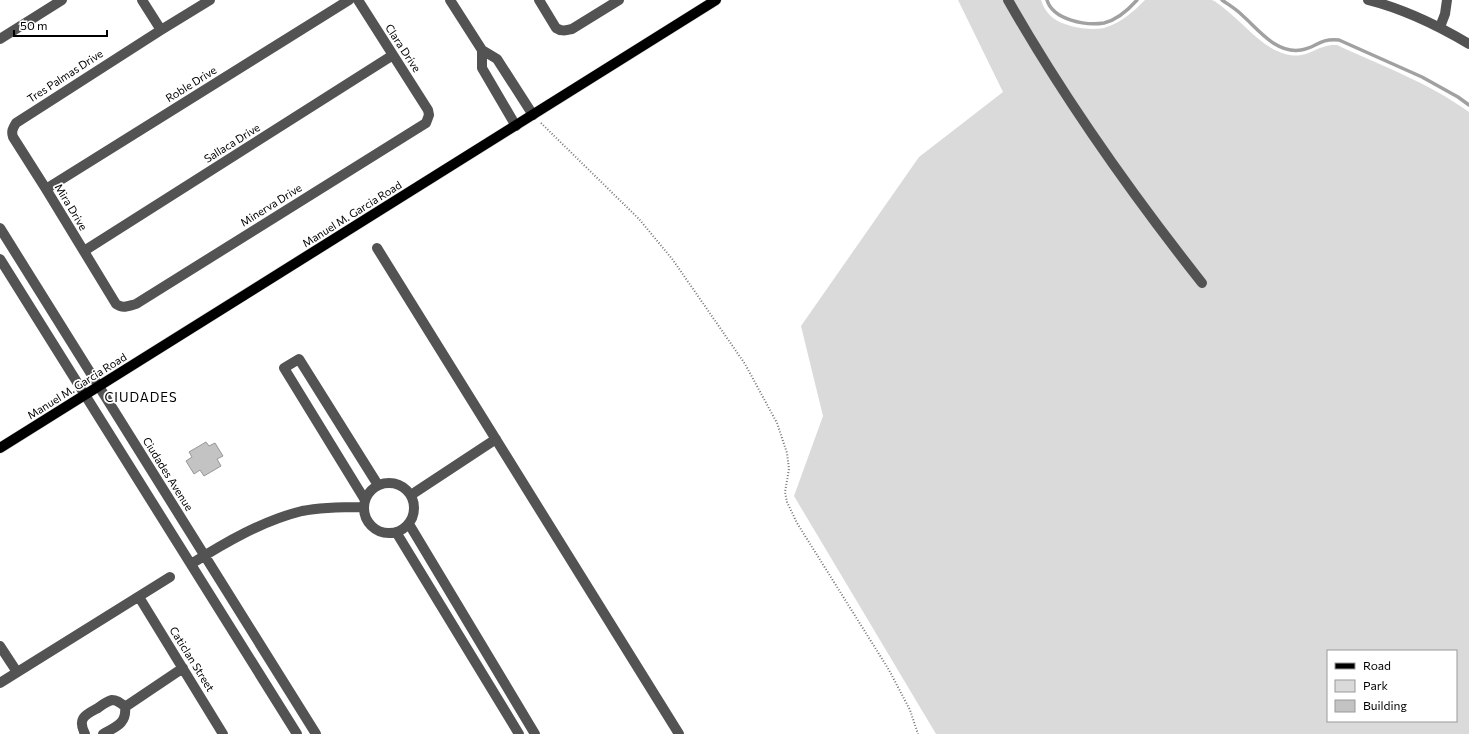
<svg xmlns="http://www.w3.org/2000/svg" width="1469" height="734" viewBox="0 0 1469 734" font-family="Commissioner,sans-serif">
<style>
.green{fill:#dadada;fill-rule:evenodd}
.lines{fill:none;stroke-linecap:round;stroke-linejoin:round}
.stream{stroke:#a1a1a1;stroke-width:3.5}
.building{fill:#c3c3c3;stroke:#979797}
.major-casing{stroke:#dbdbdb;stroke-width:11}
.path{stroke:#757575;stroke-width:2;stroke-dasharray:1 2;stroke-linecap:butt}
.minor{stroke:#535353;stroke-width:10}
.major{stroke:#000;stroke-width:10}
.labels{text-anchor:middle;stroke-width:3.5;stroke-linejoin:round;paint-order:stroke}
.street-label{font-size:11px;fill:#000;stroke:#fff}
.quarter-label{font-size:13px;letter-spacing:1px;fill:#000;stroke:#fff}
</style>
<rect width="100%" height="100%" fill="#fff"/>
<path class="green" d="M958 0H1041C1043 7 1048 14 1053 18 1064 27 1094 32 1107 27 1122 22 1134 11 1145 0 1161 0 1178 0 1194 0 1199 0 1207 0 1212 0 1217 2 1221 6 1225 9 1242 22 1262 47 1282 53 1309 62 1314 44 1337 45 1382 66 1429 83 1469 112V734H936L794 496 823 416 801 326 919 157 1003 92ZM1328 651H1456V721H1328Z"/>
<g class="lines">
<path class="stream" d="M1047 0C1053 20 1086 26 1104 23 1116 20 1129 9 1137 0
M1222 0C1229 5 1236 9 1242 15 1258 29 1276 54 1301 50 1317 48 1318 38 1339 40L1422 77 1458 97 1469 105"/>
</g>
<path class="building" d="M206 442 209 446 215 443 223 456 217 459 221 466 204 476 200 470 194 474 186 461 192 457 189 452Z"/>
<g class="lines">
<defs>
<path id="major" d="M0 448 716 0"/>
</defs>
<use href="#major" class="major-casing"/>
<path class="path" d="M541 123 639 219 673 260 745 364 777 423 787 453 789 469 785 492 787 502 797 523 889 670 910 710 918 734"/>
<path class="minor" d="M142 0 161 30
M210 0 161 30 16 123C13 128 11 131 13 137L46 189 116 304C123 309 128 306 136 304L426 123 429 115 428 110 358 0
M450 0 482 50 497 59 533 115
M539 0 556 28C562 32 566 30 572 29L619 0
M1008 0C1065 100 1131 193 1202 283
M1368 0C1404 9 1437 25 1469 44
M1440 27 1445 14 1447 0
M0 39 62 0
M482 50V68L516 126
M46 189 349 0
M0 228 316 734
M377 248 679 734
M84 251 393 55
M0 259 297 734
M364 508a25 25 0 1 1 50 0a25 25 0 1 1-50 0Z
M411 495 496 439
M365 500 284 368 299 359 378 485
M409 524 535 734
M396 532 519 734
M191 564C226 542 262 521 302 511 322 507 344 507 364 507
M139 597 223 734
M0 646 17 672
M0 683 170 577
M125 707 183 668
M85 734C77 718 85 715 98 708 102 705 107 701 112 700 118 700 122 704 125 707 127 724 115 727 103 734"/>
<use href="#major" class="major"/>
</g>
<g class="labels">
<g class="street-label">
<text transform="translate(403 48) rotate(57)" y="4">Clara Drive</text>
<text transform="translate(65 76) rotate(-33)" y="4">Tres Palmas Drive</text>
<text transform="translate(191 84) rotate(-32)" y="4">Roble Drive</text>
<text transform="translate(232 143) rotate(-32)" y="4">Sallaca Drive</text>
<text transform="translate(271 205) rotate(-32)" y="4">Minerva Drive</text>
<text transform="translate(71 207) rotate(59)" y="4">Mira Drive</text>
<text transform="translate(352 214) rotate(-32)" y="4">Manuel M. Garcia Road</text>
<text transform="translate(77 386) rotate(-32)" y="4">Manuel M. Garcia Road</text>
<text transform="translate(168 474) rotate(58)" y="4">Ciudades Avenue</text>
<text transform="translate(192 659) rotate(58)" y="4">Caticlan Street</text>
</g>
<g class="quarter-label">
<text x="141" y="402">CIUDADES</text>
</g>
</g>
<rect x="1327" y="650" width="130" height="72" fill="#ffffff" stroke="#999999"/>
<rect x="1335" y="663" width="20" height="6" fill="#000000" stroke="#999999"/>
<text x="1363" y="670" font-size="12" fill="#000000">Road</text>
<rect x="1335" y="680" width="20" height="12" fill="#dadada" stroke="#999999"/>
<text x="1363" y="690" font-size="12" fill="#000000">Park</text>
<rect x="1335" y="700" width="20" height="12" fill="#c3c3c3" stroke="#999999"/>
<text x="1363" y="710" font-size="12" fill="#000000">Building</text>
<path d="M14 30v6h93v-6" fill="none" stroke="#000000" stroke-width="2"/>
<text x="20" y="30" font-size="12" fill="#000000" stroke="#ffffff" stroke-width="3" paint-order="stroke">50 m</text>
</svg>
